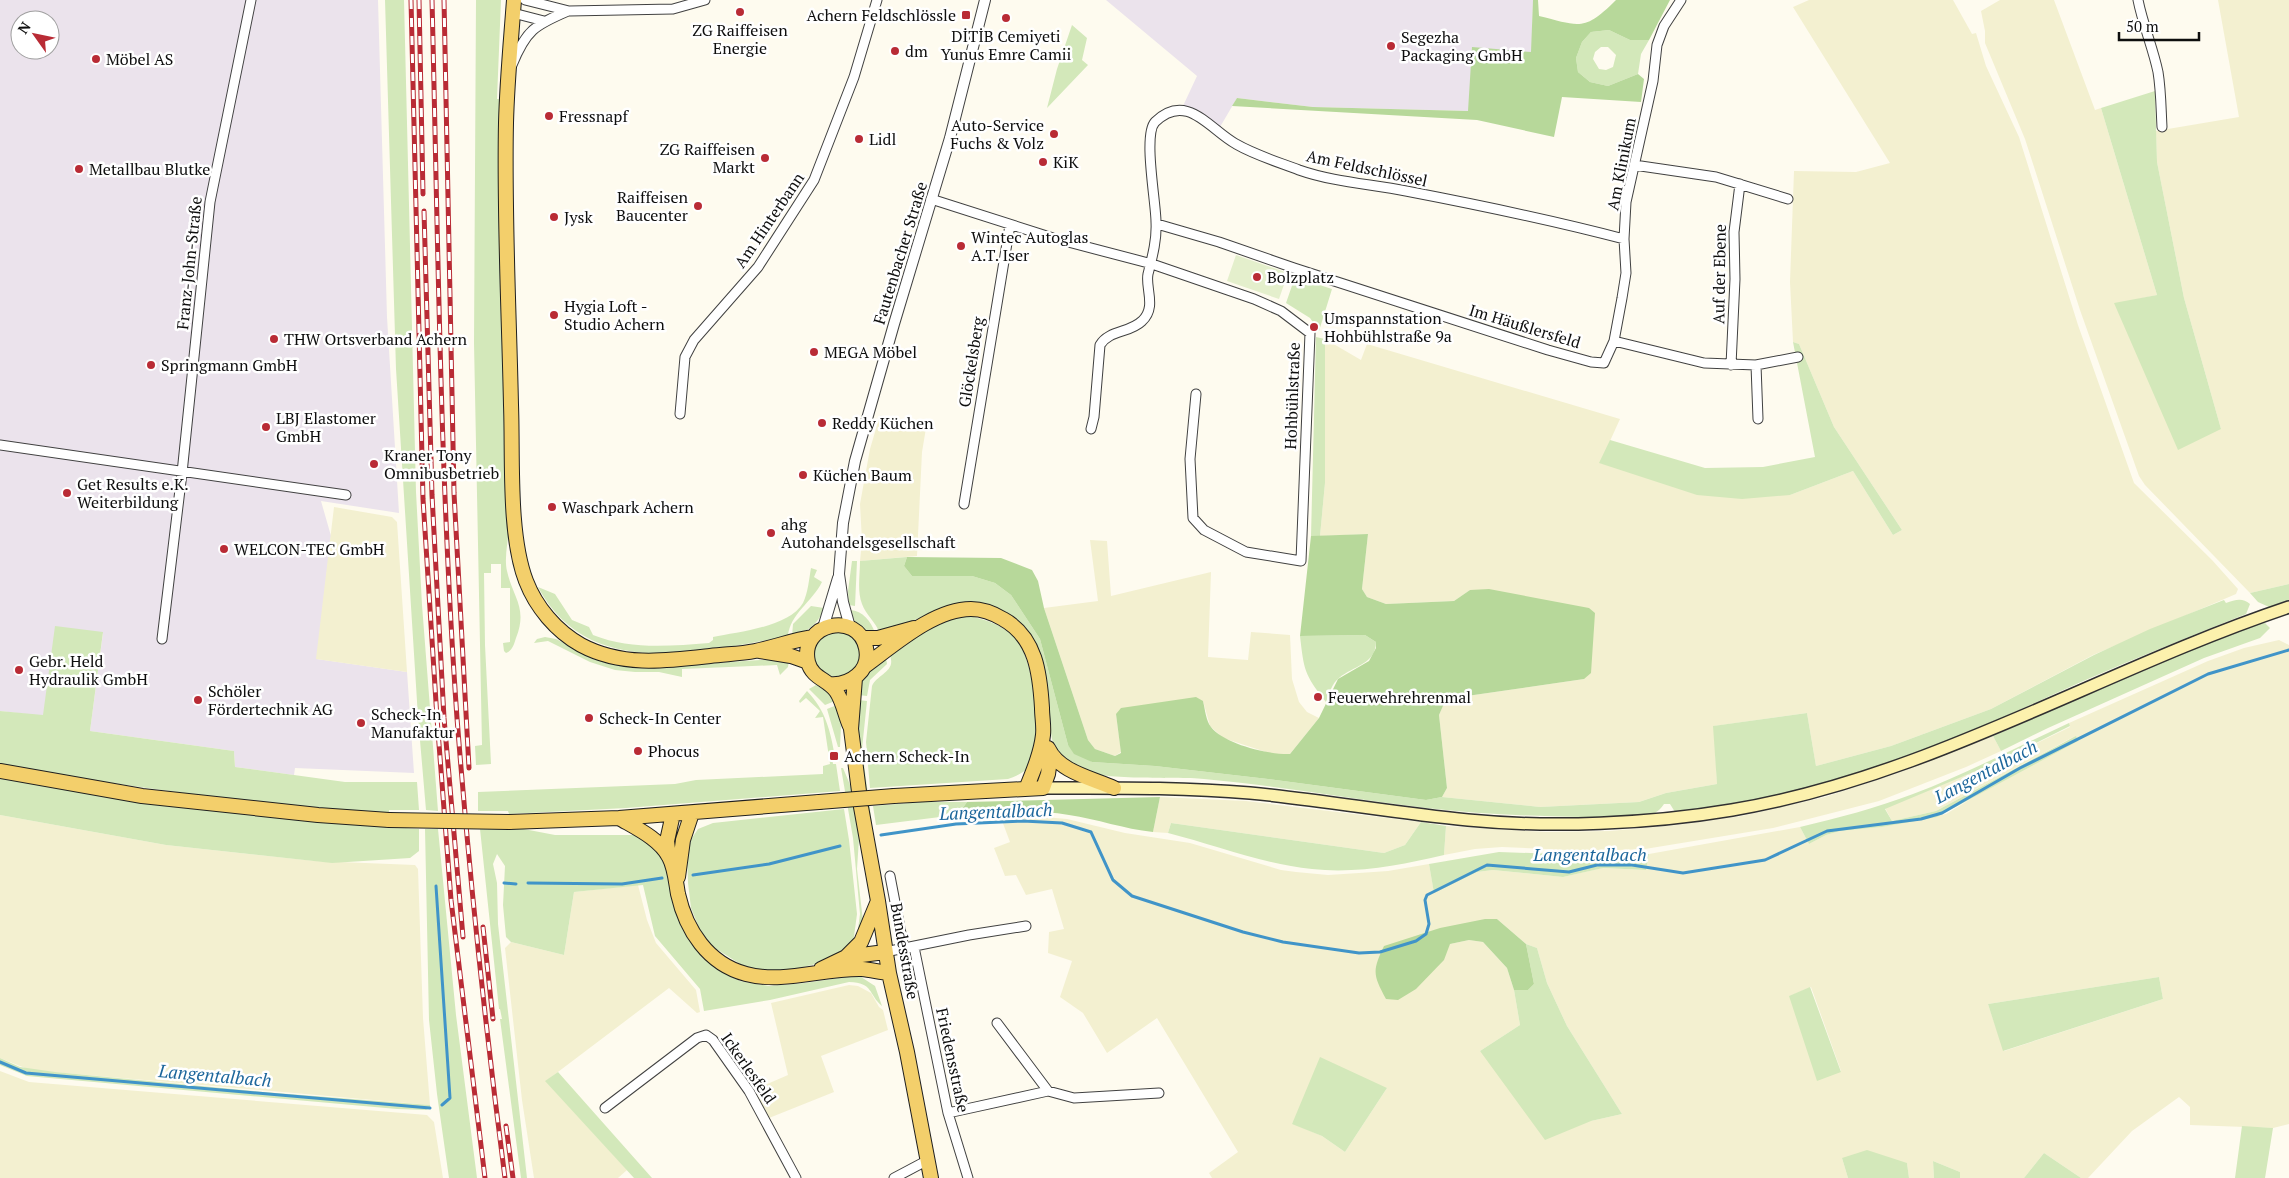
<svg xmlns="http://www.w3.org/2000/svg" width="2289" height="1178" viewBox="0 0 2289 1178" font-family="'PT Serif',serif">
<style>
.industrial{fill:#ebe3ec;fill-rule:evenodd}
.farmland{fill:#f3f0d0;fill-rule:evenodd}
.green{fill:#d3e8ba;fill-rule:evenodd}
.forest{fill:#b7d89a}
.pitch{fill:#e4efcc}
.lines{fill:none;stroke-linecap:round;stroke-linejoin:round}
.stream{stroke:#4094c8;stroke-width:3}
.minor-casing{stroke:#414141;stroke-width:11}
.tertiary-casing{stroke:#414141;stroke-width:12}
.secondary-casing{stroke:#303030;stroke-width:14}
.primary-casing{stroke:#1f1f1f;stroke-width:16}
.minor{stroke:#fff;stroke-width:9}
.tertiary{stroke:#fff;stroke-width:10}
.secondary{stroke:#fcf1ad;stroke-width:11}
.primary{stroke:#f3cf6b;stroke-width:14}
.rail-casing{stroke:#b92b35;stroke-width:5}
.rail{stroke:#fff;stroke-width:3;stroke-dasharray:9;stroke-linecap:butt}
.primary-bridge-casing{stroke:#1f1f1f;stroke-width:16;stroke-linecap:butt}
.primary-bridge{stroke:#f3cf6b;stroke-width:14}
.poi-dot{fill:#b92b35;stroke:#fff;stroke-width:2}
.labels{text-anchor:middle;stroke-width:5;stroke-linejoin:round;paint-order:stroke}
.poi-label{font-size:16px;fill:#0e0e0e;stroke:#fff;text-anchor:start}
.street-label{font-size:16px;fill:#0e0e0e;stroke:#fff}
.water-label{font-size:18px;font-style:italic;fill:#1c669b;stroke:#fff}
</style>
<rect width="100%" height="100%" fill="#fefbef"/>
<path class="industrial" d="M0 0H378L387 317 399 513 321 501 331 536 317 659 407 672 414 773 295 768 294 775 235 767 234 751 90 731 103 633 43 716 0 711ZM20 20H50V50H20Z
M1106 0H1533L1532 53 1469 111 1313 107 1237 98 1220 127 1183 106 1197 76Z"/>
<path class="farmland" d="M1809 0H1953L1972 34 1976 33 1986 66 2019 137 2078 325 2134 483 2212 560 2238 589 2236 594 2093 655 1991 709 1891 746 1816 766 1807 713 1714 726 1717 784 1666 793 1639 802 1540 807 1442 797 1447 788 1439 715 1446 699 1584 679 1470 590 1454 601 1386 604 1367 597 1362 589 1368 534 1320 536 1325 483V339L1361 360 1367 344 1620 419 1600 463 1790 495 1853 471 1893 535 1902 530 1834 427 1799 344 1793 342 1790 282 1794 171 1856 172 1890 163 1793 7Z
M2000 0H2054L2095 110 2101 108 2157 295 2115 304 2221 429 2184 298 2157 162 2156 131 2239 117 2218 0H2289V584L2250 593 2145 485 2139 476 2080 310 2025 139 1985 43V31L1981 11Z
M880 415 926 428 922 452 917 556 860 561 862 541 860 504 870 449Z
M334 507 392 517 397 522 407 672 316 659Z
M1090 540 1107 541 1111 596 1211 572 1208 657 1248 660 1251 632 1290 635 1292 679 1299 702 1307 712 1319 718 1290 754 1275 755 1223 738 1210 726 1203 701 1116 714 1121 752 1115 756 1095 749 1088 740 1044 608 1098 601Z
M2279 640 2289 645V1124L2273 1128 2190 1125V1107L2179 1097 2132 1131 2088 1178H2081L2044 1153 2024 1178H1960V1172L1933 1161 1934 1178H1909L1907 1163 1842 1158 1848 1178H1212L1209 1173 1238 1152 1157 1018 1107 1053 1083 1013 1060 997 1072 961 1048 953 1049 932 1064 929 1052 889 1026 895 1016 875 1005 876 994 848 1010 842 1001 818 1044 817 1067 819 1125 833 1190 843 1281 870 1296 872 1328 875 1359 873 1388 871 1429 864 1434 892 1477 872 1493 870 1563 877 1602 868 1646 870 1649 854 1800 827 1809 844 1826 835 1840 831 1882 827 1946 814 2075 736 1936 811 1892 821 1885 808 2002 760 2070 727 2069 723 2208 661 2244 648ZM1497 919 1526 944 1537 948 1547 983 1567 1026 1622 1114 1591 1121 1480 1051 1520 1025 1514 990 1507 968 1483 942 1469 940 1450 944ZM2159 977 2163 999 2004 1051 1988 1004ZM1811 987 1841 1071V1072L1790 996ZM1387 1088 1345 1152 1322 1136 1292 1123Z
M1993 736 2001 751 1966 767 1879 801 1773 828 1645 849 1591 851 1502 847 1475 849 1444 855 1446 826 1546 832 1610 831 1677 825 1742 816 1825 797 1895 774Z
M1160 797 1246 801 1421 822 1405 845 1384 853 1171 823 1168 833 1153 832Z
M0 815 166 845 315 861 415 865 418 869 423 1018 430 1105 30 1070 0 1058Z
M638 885 647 920 656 943 696 990 700 1012 697 1013 669 988 546 1081 627 1170 618 1178H534L522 1100 505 948 511 942 564 955 574 892Z
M849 985 858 986 871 993 879 1007 883 1010 888 1030 821 1056 834 1092 769 1118 753 1090 788 1075 771 1003Z
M0 1071 29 1082 427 1115 434 1122 443 1178H0Z"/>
<path class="green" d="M385 0H404L416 492 422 605 438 811 426 810 418 717 396 369Z
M476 0H501L497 99H500L509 528C508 542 504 558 507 571 513 598 528 608 516 638 514 644 513 650 506 653L504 651 503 643 510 642V588H501V564H491V573H484L485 645 491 764 476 765 475 746 482 745 474 343Z
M1072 25 1087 38 1082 60 1088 65 1047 108 1057 69Z
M1609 30 1630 40H1649L1641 54 1638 74 1608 86 1590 82 1578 72 1576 58 1582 42 1591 32ZM1601 47H1608L1616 55 1613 67 1606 70 1599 69 1593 59 1595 52Z
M2155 91 2157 162 2184 298 2221 429 2178 450 2114 303 2157 295 2101 108Z
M1295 277 1332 289 1319 331 1310 318 1286 303Z
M1316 337 1325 339V483L1320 536H1311Z
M1793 342 1799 344 1834 427 1902 530 1893 535 1853 471 1790 495 1742 499 1697 495 1599 463 1610 440 1705 468 1763 467 1815 457Z
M907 557 904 566 912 576H972L995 583 1011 595 1040 639 1068 745 1092 762 1155 766 1268 779 1426 800 1442 797 1540 807 1639 802 1666 793 1717 784 1713 726 1807 713 1816 766 1891 746 1991 709 2094 655 2150 629 2224 600 2226 603C2235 600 2242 597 2250 604L2246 614C2191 636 2136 658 2081 682 1995 721 1908 761 1817 786 1770 798 1722 805 1675 812L1670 804H1664C1662 807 1658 812 1654 813 1646 817 1594 817 1581 817 1530 816 1478 814 1426 808 1352 799 1279 786 1204 779 1175 776 1100 782 1078 768 1072 765 1063 760 1059 755 1051 745 1051 732 1050 720 1045 675 1046 629 997 608 954 590 919 623 880 634 876 622 866 615 862 604 857 591 860 575 860 561Z
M852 561H857L855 606 849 605 848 591Z
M811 568 817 570 814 577 822 582C812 602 790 614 788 636 701 652 588 682 538 587L555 594 572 620 589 627 593 635C630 650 670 646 709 643L713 640V637C738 632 789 627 803 603 808 593 809 579 811 568Z
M2289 584V600L2269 607 2258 602 2250 593Z
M811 606 824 608C818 625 808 631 792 636L793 624Z
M850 610C863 611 871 621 875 633 862 632 853 622 850 610Z
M969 616C988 620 1008 627 1019 643 1035 668 1042 737 1030 764 1027 772 1016 776 1008 779L870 788 866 742 872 686C877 674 898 671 889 654L914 637 949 619Z
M2265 623 2270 628 2260 638 2204 658 2048 728 2001 751 1993 736 2221 637 2256 624Z
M55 626 103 632 90 731 234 751 235 767 345 782H417L419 810H389V813C258 805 129 787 0 765V711L43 715Z
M814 654a23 23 0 1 1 46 0a23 23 0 1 1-46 0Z
M1365 635 1376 642C1376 664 1353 666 1339 678 1332 683 1329 694 1326 702 1304 674 1304 670 1300 636Z
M545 637 556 639 600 661 635 668 777 659 789 660 788 667 780 675 777 665 682 669V677L659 672H635L615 670 590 662 548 641 534 643 537 639Z
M886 657 887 664 870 680 867 696 858 695C861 676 870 668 886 657Z
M816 685 830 693 835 701 825 705 809 689Z
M807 691C826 711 830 730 835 757L832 758 833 764H836L840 791 626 808 509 814 508 811H478V792L675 784 696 780 823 774V766L830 764 823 717 815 718 820 711 806 698 800 703 799 701Z
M858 700 867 701 862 749 872 824H870L858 731Z
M837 705 841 726 840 747H838L827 709Z
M2069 723 2070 726 2002 760 1885 809 1892 821 1936 811 2076 736 2078 741 1937 817 1882 827 1840 831 1826 835 1809 844 1800 827C1838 818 1876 808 1913 794 1966 774 2017 747 2069 723Z
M841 768H843L851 787 859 839 857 869 863 921 857 936 860 914 853 838Z
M0 778 206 810 337 823 419 829V851L410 858 332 863 166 845 0 815Z
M921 802H967L962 809 964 814 876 825 873 806Z
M844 809 849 840 857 914 853 944 850 948 824 962 787 971H765L745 967 713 947 700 930 691 908 688 883 687 852 692 838 698 829 713 823Z
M1421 822 1446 826 1444 855C1401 865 1356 874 1312 869 1263 864 1215 845 1168 833L1171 823 1384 853 1405 845Z
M508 826 555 835H634C649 841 657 849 665 864L704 956 719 970 740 981 769 986 805 983 858 975 875 986 882 1006C868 994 874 983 849 982L770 1000 704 1011 700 989 655 936 643 885 574 892 564 955 511 942 506 937 503 905 505 866 497 854 493 864 497 883 498 924 527 1178H521L500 1019H502L500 1009H499L480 829H508Z
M425 829H438L456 1015 477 1178H449L437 1094 429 1020Z
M1499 852 1586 855 1649 854 1646 870 1603 868 1563 877 1493 870 1477 872 1434 893 1429 864Z
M1526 944 1537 948 1547 983 1567 1026 1622 1114 1591 1121 1545 1140 1480 1051 1520 1025 1514 990H1528L1534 984Z
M2159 977 2163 999 2003 1051 1988 1004Z
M1810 987 1841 1072 1817 1081 1789 996Z
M1320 1057 1387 1088 1345 1152 1322 1136 1292 1124Z
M0 1058 20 1067 55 1072 263 1092 430 1105V1108L426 1110 397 1109 27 1076 0 1065Z
M558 1072 652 1178H634L545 1081Z
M2242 1126 2273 1128 2265 1178H2235Z
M1867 1150 1907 1163 1909 1178H1848L1842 1158Z
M2044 1153 2081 1178H2024Z
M1933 1161 1960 1172V1178H1934Z"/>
<path class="forest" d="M1533 0H1538L1539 16C1580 26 1584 32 1616 0H1670L1649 40H1630L1609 30 1591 32 1582 42 1576 58 1578 72 1590 82 1608 86 1638 74 1644 79 1641 102 1562 97 1554 137 1477 120 1232 106 1237 98 1313 107 1468 111 1472 47 1531 52Z
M1368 534 1362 589 1367 597 1386 604 1454 601 1470 590 1489 589 1589 608 1595 613 1591 673 1584 679 1446 699 1439 715 1447 788 1442 797 1426 800 1268 779 1155 766 1092 762 1074 754 1068 745 1040 639 1011 595 995 583 972 576H912L904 566 907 557 1001 558 1032 570 1038 581 1044 608 1088 740 1095 749 1115 756 1121 753 1116 714 1121 708 1196 697 1203 701C1205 709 1206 721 1211 727 1224 744 1269 755 1290 754L1319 718 1338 679 1369 661 1376 648V642L1365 635 1300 636 1311 536Z
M1160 797 1153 832C1124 829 1097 819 1069 815 1035 809 998 812 964 814L962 809 967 802Z
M1485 919H1497L1526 944 1534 984 1528 990H1514L1507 968 1483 942 1469 940 1450 944 1444 960 1416 989 1398 1000 1386 999C1373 975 1372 971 1384 946L1440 928Z"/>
<path class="pitch" d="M1236 255 1288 273 1279 299 1227 281Z"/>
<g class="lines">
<path class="stream" d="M881 835 956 824 1023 821 1062 823 1091 832 1113 880 1132 896 1243 932 1283 942 1359 953 1380 952 1416 941 1426 934 1429 924 1425 900 1427 895 1487 865 1569 872 1597 865H1632L1683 873 1765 860 1827 831 1921 819 1942 813 2020 768 2208 674 2289 650
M693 875 769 864 840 846
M504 883 516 884
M528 883 622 884 662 878
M436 886 450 1098 442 1105
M0 1062 26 1073 49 1075 430 1108"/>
<defs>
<path id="minor" d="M525 0 569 11 673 9 705 0
M2138 0C2143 25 2153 48 2158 72 2161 90 2161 109 2162 127
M513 13 544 21
M512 65C526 30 535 25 568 11
M1634 165 1716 177 1788 199
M931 199 1053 238 1152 264 1254 299 1281 311 1310 333 1301 561 1246 552 1204 530 1193 518 1190 459 1196 394
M1157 224 1219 242 1294 268 1548 350 1591 362 1604 363 1614 341 1622 298 1626 273 1624 239 1626 202 1653 81 1657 45 1664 26 1681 0
M1614 341 1704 363 1756 365 1798 357
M1731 365 1735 279 1734 232 1740 184
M1756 365 1758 419
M680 414 685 357 694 340 758 267 814 180 854 77 877 0
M1091 429 1094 417 1100 345C1109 330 1130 333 1142 321 1157 307 1145 288 1148 274 1152 258 1157 240 1156 222 1156 202 1143 135 1155 122 1187 91 1210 130 1236 144 1255 155 1278 162 1299 170 1333 182 1371 184 1406 191 1479 205 1552 220 1624 239
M0 445 346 495
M964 504 1010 225
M162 639 182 473 210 202 251 0
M890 876 904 949
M914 947 948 1113 968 1178
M885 952 969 935 1026 926
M997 1023 1048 1091
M605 1108 697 1038 706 1035 713 1040 749 1091 796 1178
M948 1113 1048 1091 1074 1098 1159 1093
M894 1178 928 1160"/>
<path id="tertiary" d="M850 627 843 602 839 574 843 523 855 461 894 324 950 138 985 0
M823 628 838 578"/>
<path id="secondary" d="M1043 788C1112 788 1181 787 1250 793 1323 800 1395 813 1468 820 1551 828 1649 824 1732 810 1929 777 2101 670 2289 607"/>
<path id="primary" d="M514 0C511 41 507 82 506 123 504 216 509 311 511 405 513 456 508 534 526 581 536 607 556 631 581 645 622 667 666 661 710 656 725 654 740 654 755 651 775 647 793 640 813 637
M863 638H878L914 628
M760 651 791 656 808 662
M865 666C894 645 934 609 971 609 982 609 993 613 1003 619 1036 637 1040 674 1042 708 1042 717 1044 726 1043 735 1041 753 1033 772 1026 789
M855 678 851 729 861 807 878 901 889 973 907 1052 931 1178
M829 684C850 686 871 671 866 648 858 610 799 623 808 662 812 678 827 679 836 691 843 701 845 715 850 726
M1048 748C1059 772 1092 778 1114 788
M0 771 142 796 318 815 389 820
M894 796 1043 788 1048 774 1051 753
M619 818C636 828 660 839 669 857 675 868 676 883 678 894 686 930 708 964 746 974 784 984 823 968 862 969 871 970 880 972 889 973
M509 822 619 818 819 802
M669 857 667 841 673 814
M678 877 683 840 692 813
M846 957 861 942 878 901
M821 969 846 957 885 952"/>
</defs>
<use href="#minor" class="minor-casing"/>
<use href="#tertiary" class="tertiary-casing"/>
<use href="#secondary" class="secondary-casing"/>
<use href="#primary" class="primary-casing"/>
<use href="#minor" class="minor"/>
<use href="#tertiary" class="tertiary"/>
<use href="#secondary" class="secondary"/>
<use href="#primary" class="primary"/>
<defs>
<path id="rail" d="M411 0 423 499 437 718 451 900 485 1178
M419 0 423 194
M432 0C438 239 440 479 457 718 469 872 485 1025 505 1178
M444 0 454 493 469 768
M424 211 432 495 444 718 463 937
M483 927 493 1019
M506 1126 513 1178"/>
</defs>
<use href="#rail" class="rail-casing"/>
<use href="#rail" class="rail"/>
<defs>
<path id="primary-bridge" d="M819 802 894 796
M389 820 509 822"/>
</defs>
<use href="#primary-bridge" class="primary-bridge-casing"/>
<use href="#primary-bridge" class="primary-bridge"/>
</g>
<g class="poi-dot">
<circle cx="740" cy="12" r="5"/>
<rect x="961" y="10" width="10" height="10" rx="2.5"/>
<circle cx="1006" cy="18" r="5"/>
<circle cx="1391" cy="46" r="5"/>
<circle cx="895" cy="51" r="5"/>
<circle cx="96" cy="59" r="5"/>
<circle cx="549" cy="116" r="5"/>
<circle cx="1054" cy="134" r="5"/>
<circle cx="859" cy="139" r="5"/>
<circle cx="765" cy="158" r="5"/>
<circle cx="1043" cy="162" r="5"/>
<circle cx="79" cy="169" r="5"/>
<circle cx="698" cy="206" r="5"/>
<circle cx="554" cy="217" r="5"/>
<circle cx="961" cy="246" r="5"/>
<circle cx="1257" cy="277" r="5"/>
<circle cx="554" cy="315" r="5"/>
<circle cx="1314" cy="327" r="5"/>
<circle cx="274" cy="339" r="5"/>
<circle cx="814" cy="352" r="5"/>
<circle cx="151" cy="365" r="5"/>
<circle cx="822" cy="423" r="5"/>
<circle cx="266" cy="427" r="5"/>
<circle cx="374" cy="464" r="5"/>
<circle cx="803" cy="475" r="5"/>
<circle cx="67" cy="493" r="5"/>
<circle cx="552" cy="507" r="5"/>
<circle cx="771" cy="533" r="5"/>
<circle cx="224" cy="549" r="5"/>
<circle cx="19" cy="670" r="5"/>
<circle cx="1318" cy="697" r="5"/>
<circle cx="198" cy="700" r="5"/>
<circle cx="589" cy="718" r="5"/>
<circle cx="361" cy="723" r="5"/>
<circle cx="638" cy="751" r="5"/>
<rect x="829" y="751" width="10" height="10" rx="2.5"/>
</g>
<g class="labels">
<g class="poi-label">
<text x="956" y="21" text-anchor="end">Achern Feldschlössle</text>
<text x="740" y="36" text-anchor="middle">ZG Raiffeisen<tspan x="740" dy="18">Energie</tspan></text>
<text x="1006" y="42" text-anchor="middle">DİTİB Cemiyeti<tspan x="1006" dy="18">Yunus Emre Camii</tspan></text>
<text x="1401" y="43">Segezha<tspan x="1401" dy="18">Packaging GmbH</tspan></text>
<text x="905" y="57">dm</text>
<text x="106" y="65">Möbel AS</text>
<text x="559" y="122">Fressnapf</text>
<text x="1044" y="131" text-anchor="end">Auto-Service<tspan x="1044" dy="18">Fuchs &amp; Volz</tspan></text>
<text x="869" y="145">Lidl</text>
<text x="755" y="155" text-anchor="end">ZG Raiffeisen<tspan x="755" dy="18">Markt</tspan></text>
<text x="1053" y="168">KiK</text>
<text x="89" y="175">Metallbau Blutke</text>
<text x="688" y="203" text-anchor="end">Raiffeisen<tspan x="688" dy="18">Baucenter</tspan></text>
<text x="564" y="223">Jysk</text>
<text x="971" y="243">Wintec Autoglas<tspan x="971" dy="18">A.T. Iser</tspan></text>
<text x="1267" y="283">Bolzplatz</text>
<text x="564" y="312">Hygia Loft -<tspan x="564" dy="18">Studio Achern</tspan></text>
<text x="1324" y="324">Umspannstation<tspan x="1324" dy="18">Hohbühlstraße 9a</tspan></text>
<text x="284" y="345">THW Ortsverband Achern</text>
<text x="824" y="358">MEGA Möbel</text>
<text x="161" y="371">Springmann GmbH</text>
<text x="276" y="424">LBJ Elastomer<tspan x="276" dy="18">GmbH</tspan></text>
<text x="832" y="429">Reddy Küchen</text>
<text x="384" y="461">Kraner Tony<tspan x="384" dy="18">Omnibusbetrieb</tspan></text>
<text x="813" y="481">Küchen Baum</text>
<text x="77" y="490">Get Results e.K.<tspan x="77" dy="18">Weiterbildung</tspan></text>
<text x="562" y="513">Waschpark Achern</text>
<text x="781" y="530">ahg<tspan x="781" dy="18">Autohandelsgesellschaft</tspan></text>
<text x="234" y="555">WELCON-TEC GmbH</text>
<text x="29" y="667">Gebr. Held<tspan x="29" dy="18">Hydraulik GmbH</tspan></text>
<text x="208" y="697">Schöler<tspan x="208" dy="18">Fördertechnik AG</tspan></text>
<text x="1328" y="703">Feuerwehrehrenmal</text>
<text x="371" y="720">Scheck-In<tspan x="371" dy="18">Manufaktur</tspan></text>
<text x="599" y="724">Scheck-In Center</text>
<text x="648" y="757">Phocus</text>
<text x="844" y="762">Achern Scheck-In</text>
</g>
<g class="street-label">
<text transform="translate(1621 164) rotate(-79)" y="6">Am Klinikum</text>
<text transform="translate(1367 168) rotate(12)" y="6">Am Feldschlössel</text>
<text transform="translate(769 220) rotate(-56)" y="6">Am Hinterbann</text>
<text transform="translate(900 253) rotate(-73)" y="6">Fautenbacher Straße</text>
<text transform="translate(189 263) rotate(-84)" y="6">Franz-John-Straße</text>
<text transform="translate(1719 274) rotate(-89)" y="6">Auf der Ebene</text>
<text transform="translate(1525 326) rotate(17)" y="6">Im Häußlersfeld</text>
<text transform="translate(971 362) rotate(-81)" y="6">Glöckelsberg</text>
<text transform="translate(1292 396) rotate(-88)" y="6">Hohbühlstraße</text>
<text transform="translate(905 951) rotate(80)" y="6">Bundesstraße</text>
<text transform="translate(953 1060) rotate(78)" y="6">Friedensstraße</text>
<text transform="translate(749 1068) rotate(55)" y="6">Ickerlesfeld</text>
</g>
<g class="water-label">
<text transform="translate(1986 772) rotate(-28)" y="6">Langentalbach</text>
<text transform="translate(996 812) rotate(-2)" y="6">Langentalbach</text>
<text x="1590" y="861">Langentalbach</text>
<text transform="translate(215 1076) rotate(5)" y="6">Langentalbach</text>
</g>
</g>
<g transform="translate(35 35) rotate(303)"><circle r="24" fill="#ffffff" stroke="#9f9f9f"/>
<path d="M0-4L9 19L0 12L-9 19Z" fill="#b92b35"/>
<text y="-8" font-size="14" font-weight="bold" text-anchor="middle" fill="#0e0e0e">N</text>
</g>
<path d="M2119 32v8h80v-8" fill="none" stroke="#0e0e0e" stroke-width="2.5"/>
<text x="2126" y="32" font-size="15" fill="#0e0e0e" stroke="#ffffff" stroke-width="4" paint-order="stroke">50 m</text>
</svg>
